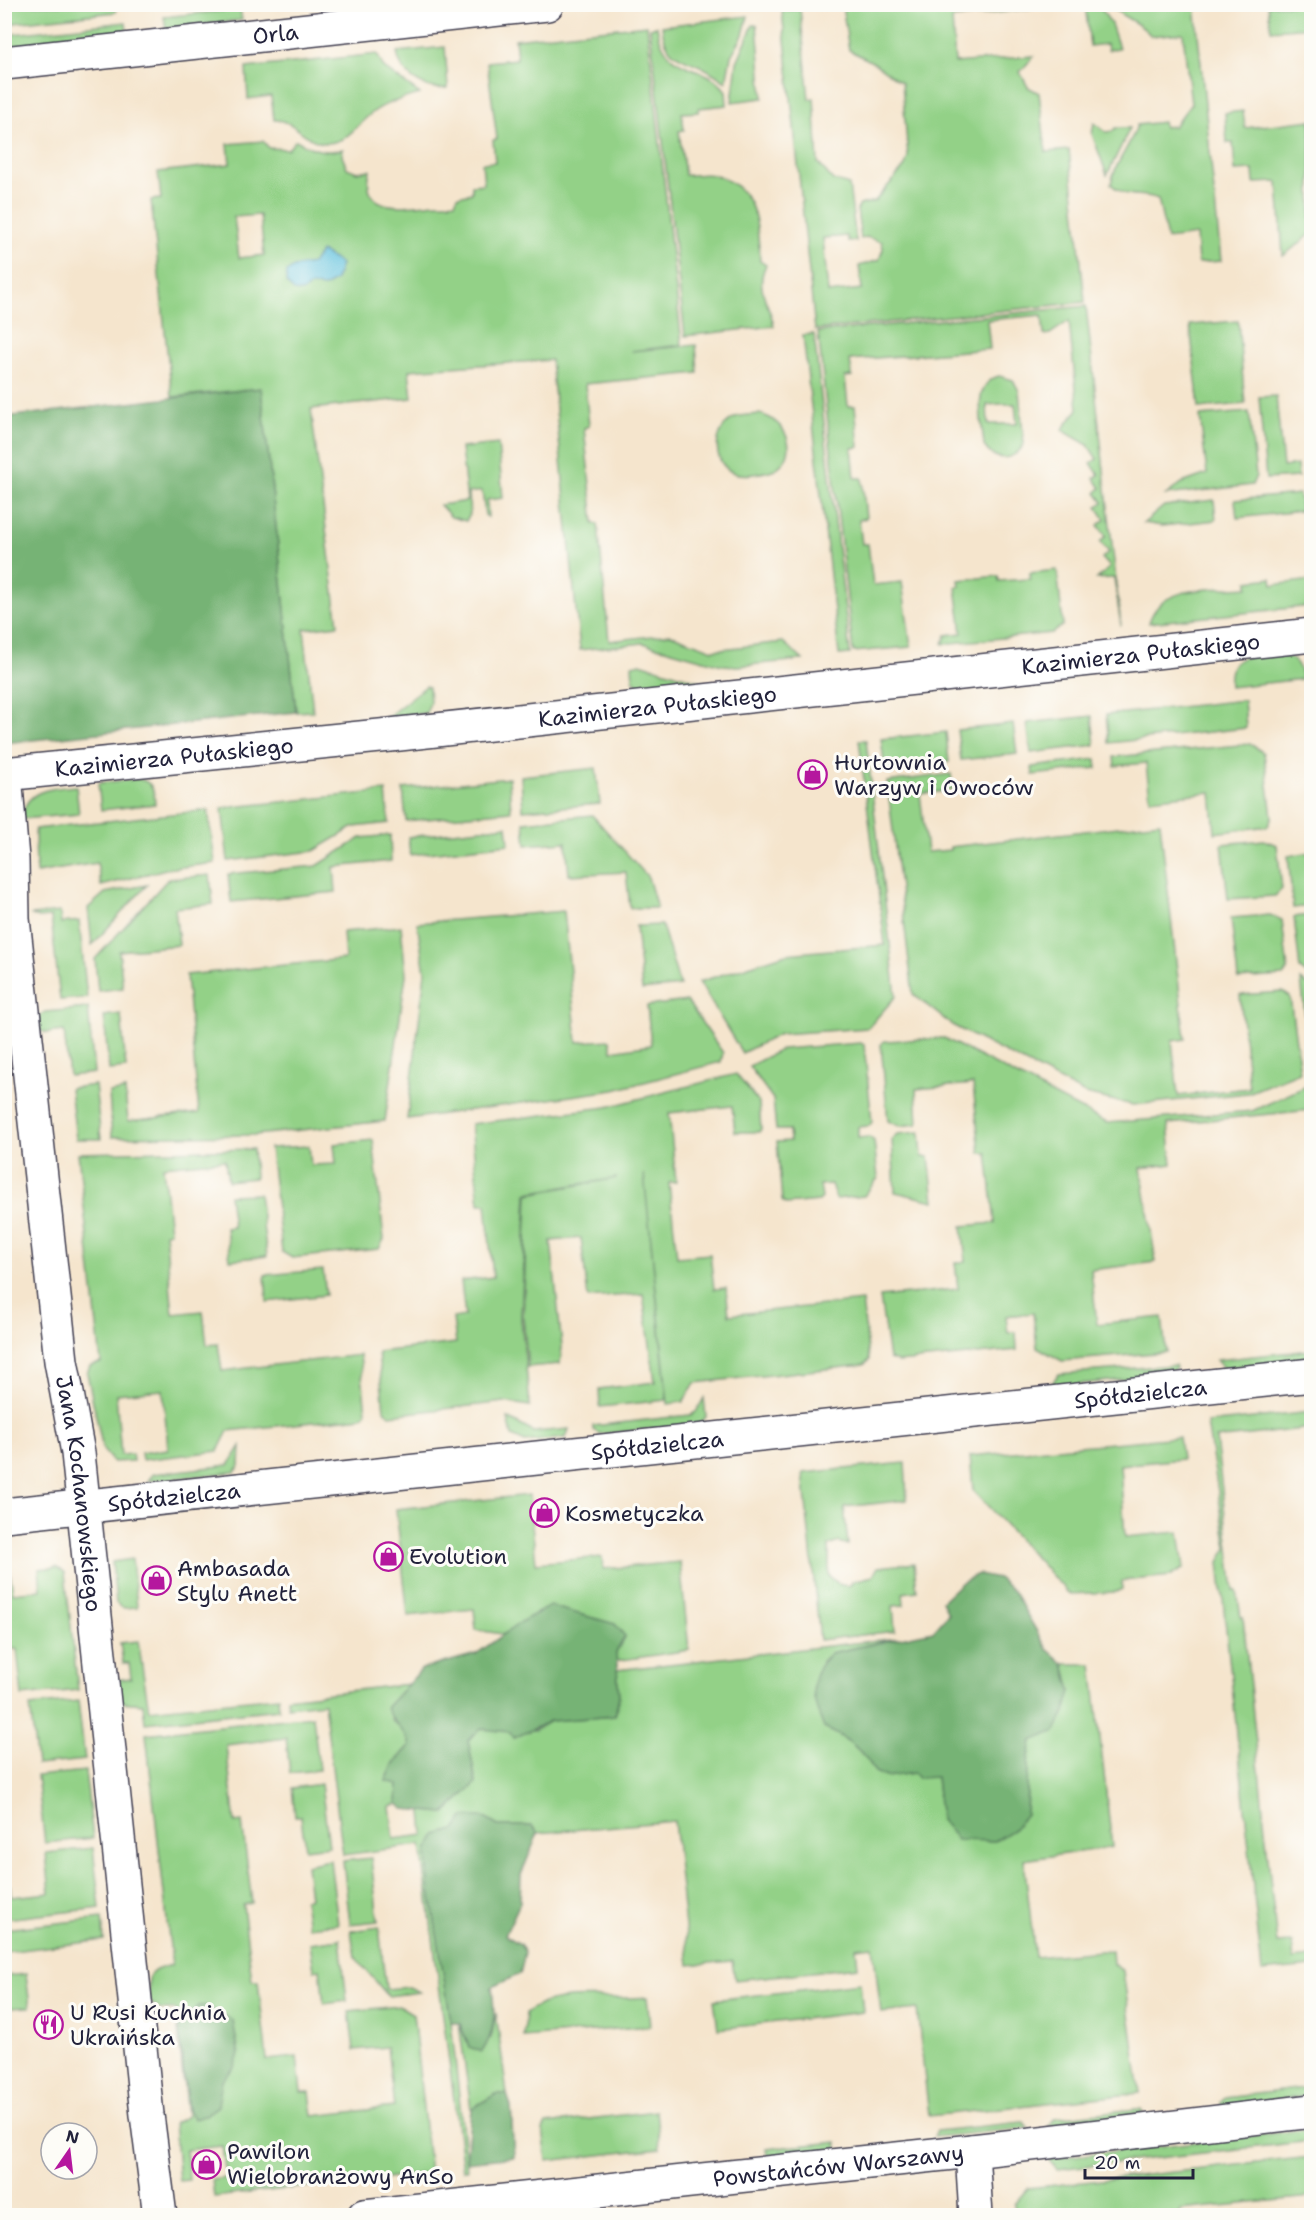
<svg xmlns="http://www.w3.org/2000/svg" width="1316" height="2220" viewBox="0 0 1316 2220" font-family="'Shantell Sans',sans-serif">
<style>
.green{fill:#93d187;stroke:#5a7a61;stroke-width:1.5;fill-rule:evenodd}
.forest{fill:#76b374;stroke:#4c6a58;stroke-width:1.5}
.water{fill:#61c2df;stroke:#42728d;stroke-width:1.5}
.lines{fill:none;stroke-linecap:round;stroke-linejoin:round}
.minor-casing{stroke:#423f51;stroke-width:36}
.minor{stroke:#fff;stroke-width:33}
.labels{text-anchor:middle;stroke-width:6;stroke-linejoin:round;paint-order:stroke}
.street-label{font-size:22px;fill:#22223b;stroke:#fdfcf7}
.poi-label{font-size:22px;fill:#22223b;stroke:#fdfcf7;text-anchor:start}
</style>
<rect width="100%" height="100%" fill="#fdfcf7"/>
<filter id="ink" filterUnits="userSpaceOnUse"><feTurbulence type="fractalNoise" baseFrequency=".0167" numOctaves="2"/><feDisplacementMap in="SourceGraphic" scale="12" xChannelSelector="R" yChannelSelector="G"/><feConvolveMatrix kernelMatrix="1 2 1 2 8 2 1 2 1" color-interpolation-filters="sRGB"/></filter>
<filter id="wash" filterUnits="userSpaceOnUse"><feTurbulence type="fractalNoise" baseFrequency=".008" numOctaves="4" result="noise"/><feDisplacementMap in="SourceGraphic" scale="24" xChannelSelector="R" yChannelSelector="G"/><feGaussianBlur stdDeviation="1.35" result="paint"/><feColorMatrix in="noise" values="0 0 0 0 0 0 0 0 0 0 0 0 0 0 0 0 0 1.4 0 .05"/><feComposite in="paint" operator="in"/></filter>
<g filter="url(#wash)">
<rect width="100%" height="100%" fill="#f5e5cd"/>
<path class="green" d="M1085 4 1099 5 1111 24 1119 48 1108 50 1107 44 1090 46Z
M4 5H115L116 12 5 24Z
M842 5H1032V8L952 19 955 63 1034 56 1020 72 1028 87 1039 93 1046 152 1069 150 1085 302 815 330 782 11 800 9 809 99 814 98 818 163 833 180 849 185 856 241H848L847 236 823 238 828 293 862 289 859 266 879 260 883 249 882 242 866 237 861 239 857 210 860 205 875 201 905 166 908 157 902 83 874 63 849 50Z
M1110 5H1195L1221 261 1198 263 1196 235 1167 239 1158 199C1140 191 1128 201 1111 184 1114 163 1131 146 1137 125L1163 122 1164 127 1174 126 1191 104 1183 33 1151 36C1140 21 1122 19 1110 5Z
M1268 5H1311V27L1271 30Z
M240 9 242 20 166 29 164 17Z
M748 16 743 35 731 56 726 82C717 76 708 69 698 65 675 56 665 53 662 26Z
M126 22 127 34 5 47 4 35Z
M647 25 682 345 631 351 696 345 698 373 585 384 589 426 584 428 594 524H598L609 641 670 634 713 650 783 642 803 660 738 666 722 665 643 643 580 650 551 360 409 370 412 398 311 409 338 625 304 629 313 711 296 712 261 388 172 397 151 200 161 199 158 172 230 164 228 144 263 141 269 148 288 149 296 140C311 149 325 154 343 149L342 156 347 168 357 172 370 170C360 212 400 207 427 204 436 202 445 204 455 202L458 196 472 193V185L484 184 482 163 495 162 493 140 497 139 487 62 517 59 515 39ZM260 215 264 255 239 258 234 217Z
M753 25H757L763 98 732 102 737 62Z
M657 26C665 78 703 59 726 91L727 105 699 108 698 112 682 113 684 130 679 131 685 175C693 176 704 173 713 175 758 187 757 223 760 261L766 265C754 289 770 304 774 326L685 336 650 28Z
M445 47 448 88C425 91 400 76 397 52Z
M377 54 384 68 420 94C403 99 386 102 372 113 357 124 349 142 327 143 305 144 296 119 274 120L271 96 248 99 246 68Z
M1243 111 1245 128 1311 120V234L1283 256 1278 182 1254 183 1253 170 1235 171 1233 143H1227L1225 113Z
M1094 123 1106 132 1113 131 1115 128H1130L1107 175 1092 134Z
M1086 306 1121 626 1114 578 1097 579 1110 567 1102 558 1109 552 1100 542 1106 536 1098 525 1105 519 1097 507 1103 502 1096 493 1101 488 1094 478 1099 475 1091 463 1097 459 1088 445 1062 430 1078 409 1069 321 1050 334 1044 335 1042 315 987 320 990 349 850 360 852 376 845 377 848 406H855L859 447 852 448 855 478H862L866 518 859 520 862 544H868L873 585 902 582 911 647 853 652 818 332Z
M1238 321 1245 404 1199 408 1190 325Z
M814 334 850 654 839 655 803 335Z
M999 376 1013 380 1019 391 1024 444C1015 461 995 463 984 446 983 424 970 384 999 376ZM1001 404H1015L1017 424H988L987 405Z
M1276 396 1283 467 1297 465 1298 477 1266 479 1259 397Z
M1249 412 1256 476 1252 485 1166 495 1182 483 1207 474 1200 416Z
M759 414C787 420 801 454 775 469 769 472 760 473 753 474 745 475 737 475 730 471 710 458 715 426 736 417 742 415 752 415 759 414Z
M498 444 503 498 487 500 488 517 485 515 482 491 468 493 470 513 466 521 451 517 440 505 467 501 461 448Z
M1299 494 1301 511 1237 518 1235 500Z
M1214 500 1216 520 1162 526 1144 523 1164 506Z
M1057 570 1063 625 1052 633 943 644 946 635 962 633 956 587 960 586 959 580 998 576 999 581 1030 579V573Z
M1272 578 1273 585 1311 580V606L1149 623C1159 583 1216 590 1248 587V581Z
M1281 655C1295 657 1300 665 1302 679L1230 687C1226 650 1252 658 1281 655Z
M640 663 708 684 641 689 633 679 632 665Z
M426 686 429 687 430 703 426 713 386 718Z
M1244 700 1246 728 1109 743 1106 715Z
M1092 716 1095 745 1031 753 1027 723Z
M1013 724 1017 754 961 760 957 730Z
M946 732 949 762 885 770 881 739Z
M859 740H866L896 996 868 1028 780 1034 742 1053 699 982 786 954 885 945Z
M1250 744 1264 753 1272 817 1268 826 1215 833 1211 792 1150 799 1146 763 1115 766 1114 757Z
M1096 759 1097 768 1033 775 1032 767Z
M596 768 600 804 523 810 521 776Z
M951 774 953 790 920 794 927 852 950 850V847L1160 822 1185 1039 1172 1041 1178 1096 1249 1088 1240 995 1283 992 1290 997 1300 1072 1248 1093 1133 1105 1085 1094 952 1025 913 994 887 782Z
M509 778 511 811 406 821 403 789Z
M138 779C153 781 154 791 155 804L101 810 98 783Z
M76 786 79 814 22 819C24 789 52 788 76 786Z
M386 791 389 823 354 827 314 851 228 861 222 808Z
M208 810 215 863 166 869 101 886 97 863 36 873 35 829Z
M592 815 648 877 657 908H630L626 872 569 875 566 842 526 845 524 822Z
M507 826 509 844 410 855 408 837Z
M390 835 391 861 334 867 336 892 231 902 228 874 317 866 361 838Z
M1264 840 1277 845 1282 889 1275 896 1228 899 1222 844Z
M1311 852V906L1293 908 1288 856Z
M210 875 213 904 175 908 179 945 119 951 123 988 98 991 95 959 168 879Z
M147 885 92 945 88 908 105 893Z
M564 911 577 1042 610 1040 612 1051 651 1045 647 1006 687 1001 723 1053 721 1062 614 1090 407 1119 425 972 417 923Z
M60 912 61 923 79 921 87 998 60 1000 51 917 39 918 32 915Z
M1270 915 1282 920 1288 970 1283 976 1238 979 1231 918Z
M1311 915H1312L1311 977 1300 969 1294 917Z
M662 925 680 986 642 990 636 926Z
M401 926 406 975 385 1121 255 1135 112 1137 109 1093 125 1090 128 1121 199 1113 186 975 345 959 343 932Z
M1301 980 1311 987V1065Z
M88 1008 94 1073 69 1076 64 1031 47 1033 40 1031 39 1016 45 1012Z
M121 1014 126 1068 109 1070 104 1016Z
M944 1038 1107 1123 1252 1111 1311 1084V1110L1168 1124 1172 1164 1141 1168 1156 1262 1091 1270 1097 1324 1162 1317 1166 1352 1062 1361 1037 1347 1033 1313 1006 1316 1008 1333 1016 1332 1017 1350 898 1362 889 1359 880 1297 958 1289 955 1262H966L962 1226 995 1223 987 1153H980L973 1084 916 1089 918 1124 899 1126 888 1121 881 1044 885 1041Z
M861 1043 864 1045 872 1122 869 1126 858 1127V1138L869 1137 874 1141 878 1178 864 1196 836 1199 831 1184 820 1185 822 1198 819 1201 786 1204 782 1201 777 1142 790 1141 789 1130H776L773 1099 749 1066 782 1049Z
M736 1074 759 1103 761 1129 759 1132H735L732 1106 669 1113 676 1182 669 1183 677 1257 710 1254 714 1289 726 1288 729 1315 862 1301 869 1360 864 1365 695 1383 683 1402 668 1404 644 1174 667 1400 600 1407 599 1389 655 1382 643 1294 588 1298 581 1238 551 1241 562 1347 560 1364 528 1367 523 1318 528 1194 617 1178 527 1193 521 1318 530 1406 505 1402 390 1415 384 1410 378 1352 456 1343 453 1318 465 1316 461 1281 493 1277 486 1204H479L471 1124 607 1107Z
M95 1085 101 1139H76L70 1088Z
M920 1132 922 1157H929L934 1201 895 1192 892 1139 897 1134Z
M373 1140 384 1239 379 1249 292 1258 282 1252 270 1148 309 1146 311 1165 336 1164 334 1144Z
M253 1149 255 1178 228 1181 225 1160 163 1166 170 1232 165 1233 173 1314 203 1311 207 1345 218 1344 222 1371 360 1355 366 1413 362 1417 228 1431 218 1451 142 1460 141 1453 168 1449 163 1390 116 1394 121 1455 132 1454 133 1461 113 1462 103 1450 87 1373 90 1366 101 1363 78 1153Z
M259 1194 267 1256 230 1260 226 1228 233 1227 229 1195Z
M323 1270 326 1295 267 1302 265 1275Z
M1311 1350V1359L1223 1368 1216 1360Z
M1175 1365 1176 1368 1168 1375 1050 1387 1058 1374Z
M704 1398 706 1417 699 1424 600 1434 593 1430V1426L690 1415 696 1412Z
M1311 1412V1428L1216 1439 1234 1591H1237L1241 1618H1243L1277 1944 1292 1943 1294 1959 1311 1957V1967L1262 1972 1219 1562 1227 1548 1207 1423Z
M508 1418 533 1432 569 1429 566 1438 525 1442 512 1436Z
M1179 1437 1182 1459 1120 1465 1125 1537 1179 1532 1184 1568 1171 1576 1122 1581V1589L1116 1592 1069 1594 973 1490 970 1456Z
M241 1446 240 1466 235 1472 148 1481 153 1474 229 1465Z
M905 1463 907 1500 844 1507 848 1545 839 1542 829 1546V1577L841 1585 849 1586 853 1581 873 1576 878 1567 914 1563 917 1591 903 1593 904 1605 893 1606 895 1631 820 1640 803 1473Z
M529 1495 536 1563 602 1557 603 1569 680 1562 689 1650 616 1661V1653L625 1637 550 1606 541 1640 476 1630 474 1609 408 1616 396 1509Z
M132 1559 137 1607 123 1608 116 1603 112 1562Z
M57 1567 65 1573 78 1690 22 1696 17 1649 5 1650V1572H10L13 1593 41 1590 39 1569Z
M898 1638 831 1653 822 1661 824 1728C846 1737 864 1751 875 1772L886 1777 913 1773 936 1777 941 1820 957 1839 995 1841 1026 1814 1028 1762 1032 1741 1071 1691 1064 1664H1092L1112 1847 1024 1860 1035 1957 1112 1950 1113 1964 1123 1971 1140 2093 929 2116 917 2009 881 2013 873 1946 856 1948 858 1967 735 1980 732 1961 689 1965 674 1821 538 1833 532 1826H498L483 1817 455 1830 436 1835 427 1851 429 1884 451 2022 467 2170H463L421 1845 343 1855 324 1703 288 1707 287 1698 409 1684 399 1695 391 1720 407 1733 410 1746 394 1763 386 1781 398 1784 399 1804 390 1806 394 1839 424 1835 422 1811 445 1813 476 1783 468 1740 481 1729 535 1730 550 1721 614 1716 619 1696 617 1670Z
M138 1641 149 1710 278 1697 279 1709 145 1723 143 1704 121 1702 116 1697 115 1680 131 1678 129 1663H123L120 1643Z
M78 1701 85 1760 37 1765 30 1706Z
M313 1716 319 1770 290 1773 286 1738 226 1745 235 1823 242 1822 252 1903 243 1905 252 1981H258L267 2060 297 2057 301 2092H310L313 2116 394 2107 387 2047 354 2050 349 2011 400 2006 413 2014 430 2173 214 2197 212 2180 226 2178 222 2146 186 2150 189 2180 179 2181 174 2123 187 2116 176 2010H161L150 2002C148 1976 144 1971 172 1965L146 1734Z
M85 1771 93 1838 45 1843 37 1776Z
M321 1784 329 1846 305 1849 301 1816H295L292 1788Z
M93 1848 100 1908 5 1919V1887L10 1886 11 1897 50 1893 46 1853Z
M371 1858 378 1921 350 1924 343 1861Z
M330 1860 338 1924 308 1927 304 1900 310 1898 306 1865Z
M102 1918 104 1940 5 1952V1929Z
M379 1927 386 1989 409 1987 420 1992 388 1996 355 1957 351 1931Z
M340 1939 347 2001 324 2004 320 1969 314 1970 310 1943Z
M26 1974 30 2007 9 2008 5 2004V1976Z
M860 1983 863 2012 718 2029 714 2000Z
M647 1997 650 2026 524 2037 526 2013C556 1988 609 2002 647 1997Z
M496 2013 507 2094H496L471 2109 459 2024 469 2047 491 2038Z
M1311 2087V2096L1221 2106V2102L1225 2098Z
M1136 2109H1141L1143 2113 1048 2127 1055 2118Z
M656 2111 660 2148 547 2161 543 2130 546 2124Z
M1023 2122 1029 2128 934 2137 937 2131Z
M1311 2129V2141L1058 2169 1046 2159Z
M837 2142 838 2149 767 2156 766 2149Z
M1311 2157V2197L1180 2210V2215H1152V2212L1112 2216 1015 2215 1014 2204 1028 2188Z"/>
<path class="forest" d="M261 388 296 712 5 743V417Z
M978 1574 998 1578 1014 1592 1047 1649 1064 1664 1071 1691 1065 1712 1056 1731 1032 1741 1028 1762 1026 1814 1013 1830 995 1841 957 1840 941 1820 936 1777 918 1778 913 1773 886 1777 875 1772C864 1751 846 1737 824 1728 812 1698 805 1678 831 1653L933 1631 948 1614 942 1601 962 1582Z
M550 1606 615 1624 625 1636 616 1653 619 1696 615 1716 550 1721 514 1738 510 1732 481 1729 468 1740 476 1783 445 1813 404 1809 397 1803 398 1784 386 1781 394 1763 410 1746C406 1729 392 1724 386 1708L422 1669 476 1654 524 1620Z
M464 1817H483L498 1826H532L538 1833 521 1875 520 1903 505 1935 520 1944 525 1953 520 1974 492 1987C495 2013 496 2031 482 2052L469 2047 460 2024 451 2022 429 1884 427 1851 436 1835 455 1830Z
M198 2006H207L233 2021 239 2055 233 2069 222 2080 218 2106 204 2116 194 2119 188 2111 178 2023Z
M496 2094H507L511 2107 514 2157 466 2162 471 2109Z"/>
<path class="water" d="M321 251 341 264 336 280 325 287 310 286 302 292 294 291 286 283 287 272 294 267 312 264Z"/>
</g>
<g filter="url(#ink)">
<g class="lines">
<defs>
<g id="minor">
<path id="s1" d="M4 63 547 4"/>
<path id="s2" d="M4 774 390 735 1312 635"/>
<path id="s3" d="M5 774 12 859 13 919 61 1361 78 1453 147 2115 160 2216"/>
<path id="s4" d="M4 1515 1312 1375"/>
<path d="M972 2151 976 2216"/>
<path id="s5" d="M364 2216 972 2151 1312 2111"/>
</g>
</defs>
<use href="#minor" class="minor-casing"/>
<use href="#minor" class="minor"/>
</g>
</g>
<defs>
<symbol id="shop-ring" viewBox="-11 -11 22 22"><circle r="9.5" fill="#fdfcf7" stroke="#b5179e" stroke-width="1.5"/><path d="M-5-2.5h2.3a2.7 3.5 0 0 1 5.4 0H5L5.5 6h-11ZM-1.5-2.5h3a1.5 2.3 0 0 0-3 0Z" fill="#b5179e"/></symbol>
<symbol id="restaurant-ring" viewBox="-11 -11 22 22"><circle r="9.5" fill="#fdfcf7" stroke="#b5179e" stroke-width="1.5"/><path d="M-5-6h1v4h1v-4h1v4h1v-4h1v5L-1.5 .5V6h-2V.5L-5-1ZM5-6V6H3V1.5H1.5Q1.5-4 5-6Z" fill="#b5179e"/></symbol>
</defs>
<g fill-rule="evenodd">
<use href="#shop-ring" x="796" y="758" width="33" height="33"/>
<use href="#shop-ring" x="528" y="1496" width="33" height="33"/>
<use href="#shop-ring" x="372" y="1540" width="33" height="33"/>
<use href="#shop-ring" x="140" y="1564" width="33" height="33"/>
<use href="#restaurant-ring" x="32" y="2008" width="33" height="33"/>
<use href="#shop-ring" x="190" y="2148" width="33" height="33"/>
</g>
<g class="labels">
<g class="street-label">
<text dy="8" stroke="none"><textPath href="#s1" startOffset="273">Orla</textPath></text>
<text dy="8" stroke="none"><textPath href="#s2" startOffset="1143">Kazimierza Pułaskiego</textPath></text>
<text dy="8" stroke="none"><textPath href="#s2" startOffset="657">Kazimierza Pułaskiego</textPath></text>
<text dy="8" stroke="none"><textPath href="#s2" startOffset="171">Kazimierza Pułaskiego</textPath></text>
<text dy="8" stroke="none"><textPath href="#s4" startOffset="1143">Spółdzielcza</textPath></text>
<text dy="8" stroke="none"><textPath href="#s4" startOffset="657">Spółdzielcza</textPath></text>
<text dy="8" stroke="none"><textPath href="#s3" startOffset="724">Jana Kochanowskiego</textPath></text>
<text dy="8" stroke="none"><textPath href="#s4" startOffset="171">Spółdzielcza</textPath></text>
<text dy="8" stroke="none"><textPath href="#s5" startOffset="477">Powstańców Warszawy</textPath></text>
</g>
<g class="poi-label">
<text x="834" y="770">Hurtownia<tspan x="834" dy="25">Warzyw i Owoców</tspan></text>
<text x="565" y="1521">Kosmetyczka</text>
<text x="409" y="1564">Evolution</text>
<text x="177" y="1576">Ambasada<tspan x="177" dy="25">Stylu Anett</tspan></text>
<text x="70" y="2020">U Rusi Kuchnia<tspan x="70" dy="25">Ukraińska</tspan></text>
<text x="227" y="2159">Pawilon<tspan x="227" dy="25">Wielobranżowy AnSo</tspan></text>
</g>
</g>
<rect width="1316" height="2220" fill="none" stroke="#fdfcf7" stroke-width="24"/>
<g transform="translate(69 2151) rotate(14)"><circle r="28" fill="#fdfcf7" stroke="#a5a5ac" stroke-width="1.5"/>
<path d="M0-4.5L10 22L0 15L-10 22Z" fill="#b5179e"/>
<text y="-9" font-size="16" font-weight="bold" text-anchor="middle" fill="#22223b">N</text>
</g>
<path d="M1085 2169v9h108v-9" fill="none" stroke="#22223b" stroke-width="3"/>
<text x="1094" y="2169" font-size="18" fill="#22223b" stroke="#fdfcf7" stroke-width="4.5" paint-order="stroke">20 m</text>
</svg>
